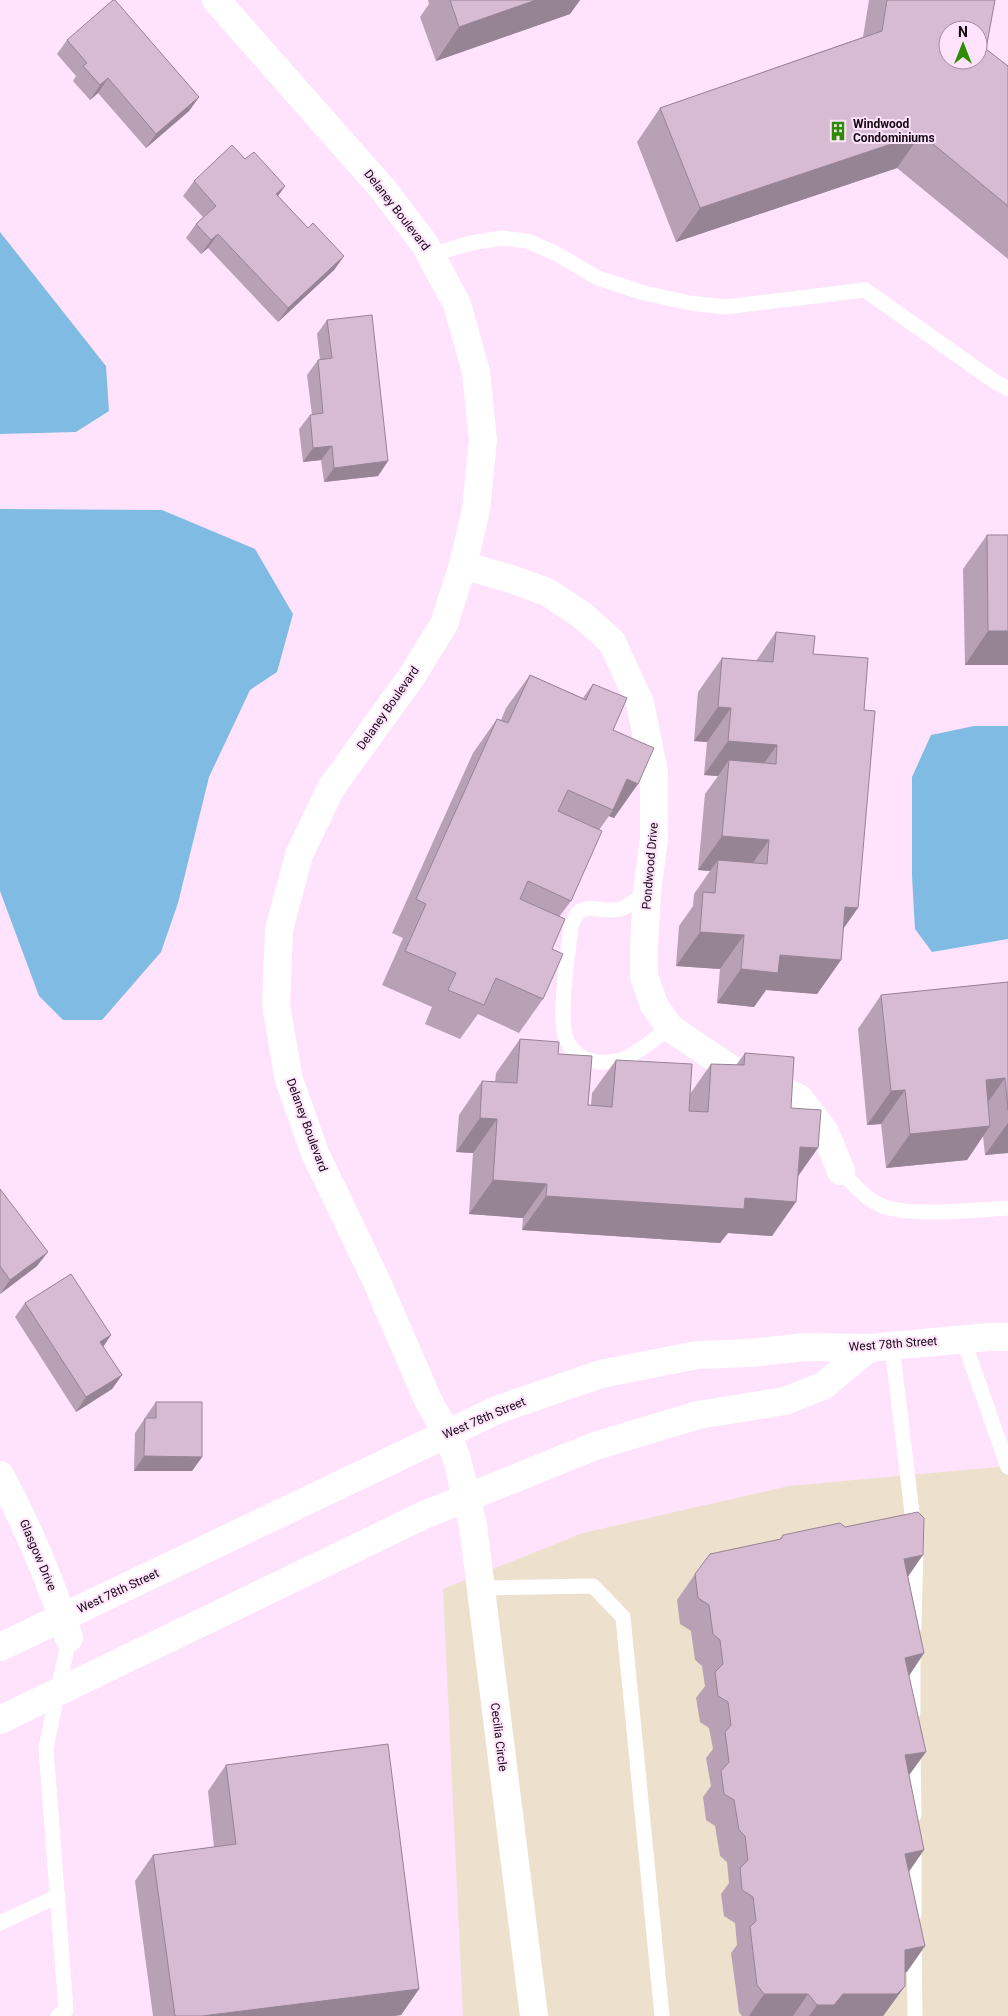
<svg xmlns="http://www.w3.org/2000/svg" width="1008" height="2016" viewBox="0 0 1008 2016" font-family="Roboto,sans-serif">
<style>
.industrial{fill:#ede1cd}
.water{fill:#80bbe4}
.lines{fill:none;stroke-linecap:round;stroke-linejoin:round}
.service{stroke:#fff;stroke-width:15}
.minor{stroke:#fff;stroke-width:28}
.tertiary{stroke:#fff;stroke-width:28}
.wall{fill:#b9a1b5}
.shaded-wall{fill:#968394}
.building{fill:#d7bbd3;stroke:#968394;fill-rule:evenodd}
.labels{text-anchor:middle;stroke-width:4;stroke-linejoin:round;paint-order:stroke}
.poi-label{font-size:12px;font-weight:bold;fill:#120911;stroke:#ffe2fc;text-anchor:start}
.street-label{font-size:12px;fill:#120911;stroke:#ffe2fc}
</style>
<rect width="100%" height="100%" fill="#ffe2fc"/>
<path class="industrial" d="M1008 1466V2016H463L443 1589 583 1533 789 1486Z"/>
<path class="water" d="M0 232 106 366 109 411 76 432 0 434Z
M0 509 162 510 255 549 293 614 277 672 250 690 209 777 178 903 161 952 102 1020H63L39 996 0 891Z
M974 726H1008V939L932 952 915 929 912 876V777L931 735Z"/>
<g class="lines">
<path class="service" d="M431 255 471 243 502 238 527 241 555 253 598 278 644 293 690 303 725 307 865 290 994 381 1008 389
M647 892C639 897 629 907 620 909 597 915 581 895 571 927 568 954 559 1010 565 1035 572 1061 598 1066 621 1060 633 1057 658 1036 670 1028
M841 1171C852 1183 863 1196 878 1204 903 1218 977 1210 1008 1208
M963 1339 1008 1467
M892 1346 916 1546 914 1627
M481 1588 593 1586 623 1617 662 2016
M913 1712V1650
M913 1750 914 1815
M914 1845V1915
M0 1923 58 1896
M914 1940 915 2016
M58 2016 66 2010 46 1748 69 1638"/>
<path class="minor" d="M216 0 382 188 424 243 457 304 476 372 483 440 476 510 463 565 444 624 412 676 331 788 299 855 279 930 276 1005 289 1080 315 1153 376 1280 428 1400 447 1434 457 1459 473 1525 534 2016
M463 565 511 579 547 592 582 615 612 642 640 703 654 772V839L647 892 644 946V976L654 1005 670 1028 731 1069 799 1098 825 1132 841 1171
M0 1475C28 1527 51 1581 69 1638"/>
<path class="tertiary" d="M0 1647 499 1409 601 1374 697 1355 749 1353 805 1347 869 1348 988 1337H1008
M0 1720 424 1515 595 1446 698 1415 785 1401 823 1386 869 1348"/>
</g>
<path class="wall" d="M428 0H580L570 14 436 61 420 17 429 4Z
M869 0H995L986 49 1008 66V259L897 168 676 242 637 142 660 108 863 37Z
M67 40 199 97 189 111 146 148 98 93 90 100 73 81 76 76 57 54Z
M245 159 285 186 278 196 308 228 344 256 334 270 278 322 208 248 201 254 186 238 196 224 203 217 183 196 194 181Z
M327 320 388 461 378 476 324 482 321 460 303 462 299 429 310 415H312L307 375 318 360H320L317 334Z
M987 535H1008V665H965L963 569Z
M776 632 813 654 843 929 841 960 817 994 766 990 754 1007 717 1003 720 969 676 966 679 926 693 906 694 894 710 871 698 870 705 794 718 776 704 775 707 742 694 741 698 692 722 658 756 661Z
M530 675 583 698 593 684 613 730 614 818 609 816 599 830 571 901 559 917 552 949 543 999 519 1033 478 1014 460 1039 425 1024 432 1007 382 985 403 938 392 933 473 753 497 719 501 720 506 708Z
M1008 982V1153L985 1155 983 1136 967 1160 886 1168 881 1124 867 1125 858 1029 881 995Z
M520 1039 558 1054 588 1105H591L592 1093 616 1060 690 1094 711 1064 736 1065 745 1053 791 1108 798 1177 772 1236 728 1233 720 1243 522 1230 523 1218 469 1214 473 1153 456 1152 459 1115 482 1081 495 1082 496 1073Z
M0 1189 37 1266 0 1294Z
M25 1303 111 1335 103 1346 122 1375 112 1389 76 1412 15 1317Z
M156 1402 202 1457 192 1471H134L135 1433 145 1418H146V1416Z
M783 1535 908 1577 924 1653 909 1676V1872L907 1972H905V1986L883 2016H742L739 2012 731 1953 737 1945 735 1923 724 1916 721 1894 729 1883 727 1862 720 1856 715 1826 706 1820 703 1797 711 1786 706 1758 713 1749 709 1728 700 1722 696 1698 705 1686 702 1666 695 1660 691 1631 680 1624 677 1600 695 1574 780 1539Z
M226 1765 419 1989 401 2015 393 2016H153L135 1881 153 1855 214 1847 208 1791Z"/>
<path class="shaded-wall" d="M536 0H580L570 14 436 61 459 27Z
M108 78 98 93 90 100 100 85Z
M199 97 189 111 146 148 156 134Z
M921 134 897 168 676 242 700 208Z
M285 186 275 200 276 194Z
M218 234 208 248 201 254 211 240Z
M344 256 334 270 278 322 288 308Z
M332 446 321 460 303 462 313 448Z
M388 461 378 476 324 482 334 468Z
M988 631H1008V665H965Z
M718 707 731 708 707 742 694 741Z
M728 741 777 745 753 779 729 760 718 776 704 775Z
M627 779 638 784 614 818 609 816 613 810Z
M722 836 769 840 745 874 718 860 710 871 698 870Z
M845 907 858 908 834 942Z
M700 932 744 935 720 969 676 966Z
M780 955 841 960 817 994 766 990 754 1007 717 1003 741 969Z
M1005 1078 981 1112 986 1080Z
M905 1090 881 1124 867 1125 891 1091Z
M480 1118 497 1119 473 1153 456 1152Z
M1008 1123V1153L985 1155Z
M990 1126 967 1160 886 1168 910 1134Z
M800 1147 818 1148 794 1182Z
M493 1180 547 1184 523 1218 469 1214Z
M546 1196 745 1198 796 1202 772 1236 728 1233 720 1243 522 1230Z
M48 1252 37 1266 0 1294 10 1280Z
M111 1335 101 1350 100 1342Z
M122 1375 112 1389 76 1412 86 1397Z
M144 1456 202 1457 192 1471H134Z
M923 1555 905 1581 904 1559Z
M924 1653 906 1680 905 1658Z
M926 1752 907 1778 905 1755Z
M924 1850 906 1876 905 1854Z
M925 1946 907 1972 886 1976 905 1950Z
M905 1986 883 2016H809L817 2005 843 1994Z
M419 1989 401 2015 393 2016H202Z
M764 1994H808L793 2016H749Z"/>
<path class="building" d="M113 0H115L199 97 156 134 108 78 100 85 83 66 87 63 67 40Z
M450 0H536L459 27Z
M887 0H995L986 49 1008 66V206L921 134 700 208 660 108 882 31ZM948 30H978V60H948Z
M232 145 245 159 254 152 285 186 276 194 308 228 313 223 344 256 288 308 218 234 211 240 196 224 216 206 194 181Z
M372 315 388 461 334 468 332 446 313 448 310 415 323 413 318 360 332 358 327 320Z
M987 535H1008V631H988Z
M776 632 815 636 813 654 868 658 864 710 875 711 858 908 845 907 841 960 780 955 778 973 741 969 744 935 700 932 703 892 715 893 718 860 767 864 769 840 722 836 729 760 776 764 777 745 728 741 731 708 718 707 722 658 773 662Z
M530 675 586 700 593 684 627 698 613 730 654 748 638 784 627 779 613 810 568 790 558 811 602 831 571 901 528 881 520 899 565 919 552 949 563 954 543 999 496 978 484 1005 448 990 456 973 405 951 426 904 416 899 497 719 508 723Z
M1008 982V1110L1005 1078 986 1080 990 1126 910 1134 905 1090 891 1091 881 995Z
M520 1039 559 1042 558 1054 592 1056 588 1105 612 1107 616 1060 692 1064 689 1111 708 1112 711 1064 744 1065 745 1053 794 1057 791 1108 821 1110 818 1148 800 1147 796 1202 745 1198 744 1209 546 1196 547 1184 493 1180 497 1119 480 1118 482 1081 517 1083Z
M0 1189 48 1252 10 1280 0 1266Z
M71 1274 111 1335 100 1342 122 1375 86 1397 25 1303Z
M156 1402H202V1457L144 1456 145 1418H156Z
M918 1512 924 1518 923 1555 904 1559 924 1653 905 1658 926 1752 905 1755 924 1850 905 1854 925 1946 905 1950V1986L897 1994H843L834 2005H817L808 1994H764L757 1985 750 1927 756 1921 753 1897 742 1890 740 1868 748 1860 745 1836 739 1830 734 1800 724 1794 721 1771 729 1762 725 1732 731 1725 728 1702 718 1696 715 1672 723 1664 720 1640 713 1634 709 1605 698 1598 695 1574 710 1554 781 1539 783 1535 840 1523 845 1527Z
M388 1744 419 1989 202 2016H175L153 1855 236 1844 226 1765Z"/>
<defs>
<symbol id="building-bare" viewBox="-9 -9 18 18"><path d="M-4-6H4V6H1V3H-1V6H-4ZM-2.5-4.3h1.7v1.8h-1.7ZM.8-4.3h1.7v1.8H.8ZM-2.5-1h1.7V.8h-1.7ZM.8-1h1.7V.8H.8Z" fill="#2d8c00" stroke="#ffe2fc" stroke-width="2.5" paint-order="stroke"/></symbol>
</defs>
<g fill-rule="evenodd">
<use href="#building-bare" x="824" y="117" width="28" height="28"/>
</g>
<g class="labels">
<g class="poi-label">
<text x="853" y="128">Windwood<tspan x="853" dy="14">Condominiums</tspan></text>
</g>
<g class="street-label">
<text transform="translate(397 210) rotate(52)" y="4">Delaney Boulevard</text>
<text transform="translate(388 708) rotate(-55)" y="4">Delaney Boulevard</text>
<text transform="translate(650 866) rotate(-85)" y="4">Pondwood Drive</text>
<text transform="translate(307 1125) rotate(70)" y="4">Delaney Boulevard</text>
<text transform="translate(893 1344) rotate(-4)" y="4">West 78th Street</text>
<text transform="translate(484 1418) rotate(-23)" y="4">West 78th Street</text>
<text transform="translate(38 1555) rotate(67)" y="4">Glasgow Drive</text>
<text transform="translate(118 1591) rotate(-25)" y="4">West 78th Street</text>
<text transform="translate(499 1737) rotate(83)" y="4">Cecilia Circle</text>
</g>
</g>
<g transform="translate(963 45)"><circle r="24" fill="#ffe2fc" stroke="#a08b9e"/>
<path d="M0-4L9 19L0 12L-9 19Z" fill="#2d8c00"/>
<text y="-8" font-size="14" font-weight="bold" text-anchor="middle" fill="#120911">N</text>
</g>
</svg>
